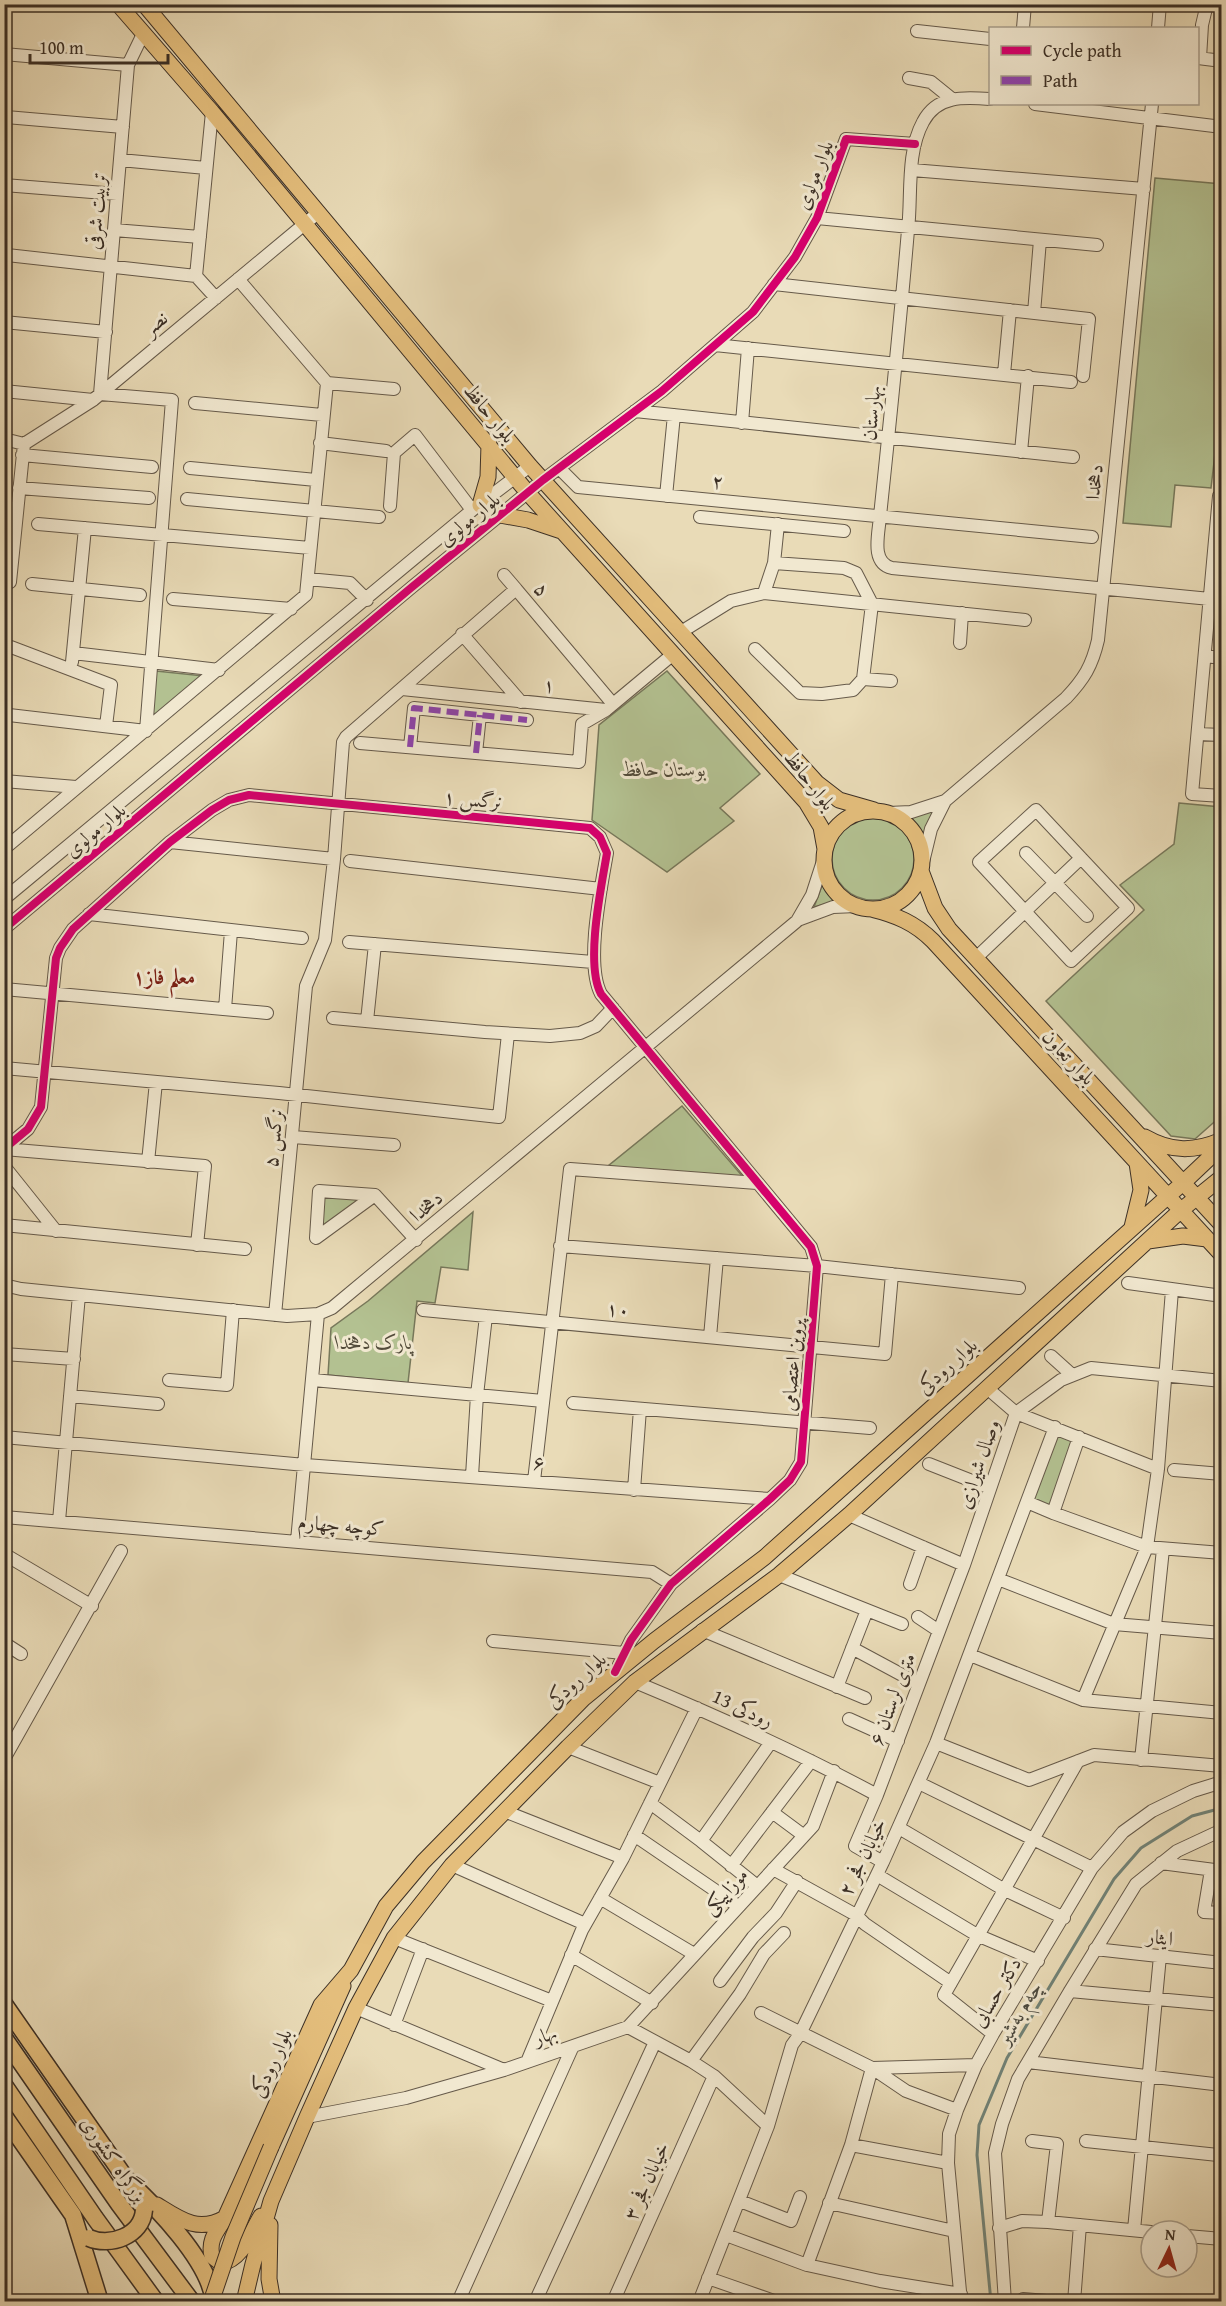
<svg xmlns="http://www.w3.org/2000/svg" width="1226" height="2306" viewBox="0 0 1226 2306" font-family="'Gentium Book Plus',Amiri,serif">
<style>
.green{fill:#b3c191;stroke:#77785b;stroke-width:1.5}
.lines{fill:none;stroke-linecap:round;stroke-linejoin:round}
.stream{stroke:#728377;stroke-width:3}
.minor-casing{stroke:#665a4a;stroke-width:14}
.major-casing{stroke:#3b2f25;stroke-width:17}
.highway-casing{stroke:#3b2f25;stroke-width:19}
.minor{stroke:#f1e8d0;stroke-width:12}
.major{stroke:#e4be7c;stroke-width:15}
.highway{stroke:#e4be7c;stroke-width:16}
.major-bridge-casing{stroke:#3b2f25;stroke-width:17;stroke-linecap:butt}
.highway-bridge-casing{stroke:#3b2f25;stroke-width:19;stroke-linecap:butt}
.major-bridge{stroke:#e4be7c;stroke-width:15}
.highway-bridge{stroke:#e4be7c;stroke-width:16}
.quiet{stroke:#8e44ad;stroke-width:6;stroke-dasharray:12 6;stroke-linecap:butt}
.cycleway-casing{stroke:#f1e8d0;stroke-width:11}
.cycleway{stroke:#d6006c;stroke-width:8}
.labels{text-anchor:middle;stroke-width:6;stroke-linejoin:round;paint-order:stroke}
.street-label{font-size:20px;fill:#3b2f25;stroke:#f1e8d0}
.park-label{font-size:20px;font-style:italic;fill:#534c3b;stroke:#f1e8d0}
.neighbourhood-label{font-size:21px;font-weight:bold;fill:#7a1f14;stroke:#f1e8d0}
.water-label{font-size:21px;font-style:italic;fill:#4d4b40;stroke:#f1e8d0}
</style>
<rect width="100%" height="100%" fill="#e9dbb7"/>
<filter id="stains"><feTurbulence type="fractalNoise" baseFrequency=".00333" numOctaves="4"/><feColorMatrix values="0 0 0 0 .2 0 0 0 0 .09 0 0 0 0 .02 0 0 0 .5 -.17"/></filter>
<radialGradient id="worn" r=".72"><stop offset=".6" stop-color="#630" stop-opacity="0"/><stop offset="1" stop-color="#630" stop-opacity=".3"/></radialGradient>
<path class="green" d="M1155 178 1222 184 1221 445H1216L1211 488 1175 485 1171 527 1123 523Z
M156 671 204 676 151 720Z
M667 671 760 774 720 808 734 821 667 872 592 820 599 725Z
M1179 803 1221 807V1116L1195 1139 1171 1136 1046 1001 1144 910 1120 885 1174 844Z
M933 811 923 835 910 817Z
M832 859a41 41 0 1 1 82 0a41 41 0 1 1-82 0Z
M823 883 836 901 814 907Z
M682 1106 744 1178 608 1166Z
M322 1195 366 1197 320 1230Z
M473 1212 468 1270 441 1267 435 1303 417 1301 408 1383 328 1375 331 1328 368 1301Z
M1058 1432 1075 1438 1049 1507 1032 1500Z"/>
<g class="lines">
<path class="stream" d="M991 2302 977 2155 979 2125 1007 2058 1114 1879 1141 1848 1192 1816 1222 1808"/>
<defs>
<path id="minor" d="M1023 28 1025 4
M1158 28 1160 4
M917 31 990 39
M4 54 128 65
M1198 58 1222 61
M1200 58 1202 25 1207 4
M909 78 931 82 952 99
M990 99C964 97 937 95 923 122 906 153 912 196 908 230 900 325 890 421 880 516 879 533 870 563 892 568L1210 599
M1035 104 1222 127
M212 112 196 276 216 298
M6 117 123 127
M120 160 206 168
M912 170 1144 189
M4 185 117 194
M817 218 1097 245
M114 230 200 237
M7 255 196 276
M238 279 327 383
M774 284 1089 319 1083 376
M1034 313 1040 240
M4 322 106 332
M715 345 1071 382
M1004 374 1010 310
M327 383 394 389
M4 391 93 400
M195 403 322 415
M635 411 1073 457
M742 423 748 348
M4 439 24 444
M320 443 386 451
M24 444 93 400 319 212
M1021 452 1028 376
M22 455 152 467
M190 468 316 480
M559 468 578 487 1092 537
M19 488 149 498
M666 496 674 415
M1222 496H1219L1192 794 1222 796
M187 499 379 517
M390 506 394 453 415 435 472 510
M700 517 844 531
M38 524 310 548
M774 563 844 568 856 573 872 604 863 679
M504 575 516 589
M308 579 350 583 367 600
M4 581 10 582 24 444
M32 584 140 595
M764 593 774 563 778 524
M173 599 291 609
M681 632 731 601 764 593 1025 620
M462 634 521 702
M960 643 962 613
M11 647 111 685 106 726
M755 649 800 693 822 694 853 690 863 679 891 681
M73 653 219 670
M1205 656 1222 658
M72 662 85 528
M402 689 606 710
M9 715 146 731 172 400 100 394 128 65 143 34
M1198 734 1222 735
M360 743 579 762 582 724 606 710 672 655
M410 747 414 708 527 720
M476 753 480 715
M4 781 76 787
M1036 810 1128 908 1071 961 979 862Z
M888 813 911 812 945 801 1066 698C1084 679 1092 666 1098 640L1152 104
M170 842 334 859
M4 849 306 595 327 383
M1026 853 1087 916
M350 861 601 889
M923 862 931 829 945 801
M4 899 476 507 530 466
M89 914 302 938
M798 920 833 907 857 906
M4 929 412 587 543 480 662 391 753 312 795 257 817 218 846 139 915 144
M349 942 593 962
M977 957 1081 858
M4 989 267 1013
M225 1009 231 931
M333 1018 485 1032 550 1036 580 1033 596 1026 613 1008
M367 1021 375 944
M4 1068 279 1093 499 1117 508 1034
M293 1137 394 1145
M4 1149 28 1129 41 1107 56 958 60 948 73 929 170 842 212 810 229 800 249 795 590 828 600 837 607 853C601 888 585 964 601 994L811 1247 817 1266 801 1462 790 1480 770 1499 671 1584 631 1640 616 1671
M4 1149 205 1166 197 1245
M148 1162 156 1082
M4 1166 56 1231
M375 1195 316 1238 319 1191 375 1195 416 1240
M4 1225 245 1249
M560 1246 817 1266 1019 1288
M1128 1283 1222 1296
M4 1285 21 1289 287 1316 318 1314 332 1308 797 921 812 895 824 858
M423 1310 885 1354 892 1274
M275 1315 306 986 325 940 334 859 343 742 346 737 516 589 613 704
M710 1337 717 1258
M4 1354 74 1359
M1051 1356 1071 1374
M169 1380 227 1385 233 1310
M313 1380 543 1401
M987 1388 1016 1413 1158 1469
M70 1396 158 1404
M573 1403 870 1428
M4 1437 305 1465 770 1499
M1079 1437 1053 1513 1147 1547 1222 1553
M929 1464 990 1488
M1174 1470 1222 1474
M472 1476 477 1395 486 1316
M534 1481 570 1169 757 1183
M634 1490 640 1409
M1027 1502 1053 1513
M849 1515 964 1565
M4 1517 652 1572 671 1584
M59 1521 79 1295
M297 1541 318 1314
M4 1554 92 1606
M779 1575 902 1624
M998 1579 1114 1624 1222 1633
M910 1584 923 1547
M918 1617 939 1631
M702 1630 865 1698
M493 1641 624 1653
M4 1643 21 1654
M852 1648 919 1684
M970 1655 1083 1700 1222 1713
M635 1682C717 1716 799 1753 877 1795
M837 1687 867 1610
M1083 1700 1147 1547 1158 1469 1172 1290
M849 1719 898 1741
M936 1743 1029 1780 1094 1755 1222 1766
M568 1747 660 1783
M4 1759 121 1551
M1141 1760 1163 1549
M919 1783 1092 1868
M650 1803 701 1841 771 1742
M504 1811 623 1858
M772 1812 803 1835
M899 1828 1003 1889 1064 1918
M634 1835 738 1906
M701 1841 756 1885
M883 1862 855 1846 877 1795 964 1565 1016 1413 1061 1380 1091 1368 1222 1381
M1161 1863 1222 1871
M452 1865 585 1924
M731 1866 811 1761
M773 1869 856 1915 865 1924 951 1983
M1211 1870 1204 1912 1222 1913
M877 1875 977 1935 1038 1961
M600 1898 694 1954
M394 1938 552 2001
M1095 1949 1222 1963
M571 1955 652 2003
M720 1981 753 1937 776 1913 797 1881
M1070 1991 1222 2005
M356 2008 504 2070
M761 2013 872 2068 906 2091 957 2110
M394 2025 423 1949
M628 2027 813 1826 834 1771
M993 2034 944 1995 1078 1761
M691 2061 740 1994 764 1954 784 1933
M527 2062 582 1930 623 1858 697 1708
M1028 2062 1222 2085
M307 2117 406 2098 504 2070 628 2027 691 2061 714 2076 768 2126
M1032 2141 1057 2144 1048 2222
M1086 2141 1218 2155
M851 2145 948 2163
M740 2201 791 2221 800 2197
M829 2203 954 2231
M999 2228 1022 2221 1048 2222 1151 2232
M1134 2230 1160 1956
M726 2235 807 2265 880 2281 961 2294
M1187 2236 1222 2239
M807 2265 851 2145 872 2068 976 2065
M708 2278 777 2302
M1023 2299 1058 2302
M458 2302 573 2046
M535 2302 655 2042
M613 2302 714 2076
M699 2302 768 2126 792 2045 800 2034 883 1862 936 1743 1055 1427
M961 2302 948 2163 949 2134 957 2110 976 2065 993 2034 1092 1868 1123 1832 1152 1811 1193 1791 1222 1782
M1005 2302 995 2153 1002 2124 1018 2079 1070 1991 1136 1884 1177 1851 1222 1830
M1074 2302 1080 2225"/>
<path id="major" d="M118 4 212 112 528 493 806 802 821 827 825 849
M144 4 530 466 817 783 839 800 874 810
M480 505 488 477 489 444
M500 515 528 520 561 531
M824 860a49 49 0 1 1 98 0a49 49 0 1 1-98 0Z
M921 871 935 908 949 929 1222 1225
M871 909C896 915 915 923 933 941L1222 1255
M1145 1137C1171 1152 1194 1152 1222 1140
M1132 1227 1141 1190 1137 1163
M1148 1241 1183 1236 1207 1239
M271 2147 343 1986
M157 2205C181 2220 198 2233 225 2218L321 2005 351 1970 386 1906 423 1862 583 1699 654 1641 765 1557 1185 1181 1222 1146
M225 2218C217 2231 208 2240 212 2256L221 2263C242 2260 251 2232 261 2216
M270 2225 269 2279 273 2302
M244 2302 253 2264 271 2201 307 2117 356 2008 394 1938 452 1865 568 1747 635 1682 779 1575 849 1515 1180 1211 1222 1177"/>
<path id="highway" d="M4 2004 126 2179C155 2206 210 2261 214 2302
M4 2038 119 2204 192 2302
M4 2085 95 2218 156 2302
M4 2116 73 2215 100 2302"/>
</defs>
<use href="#minor" class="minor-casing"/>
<use href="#major" class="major-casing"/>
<use href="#highway" class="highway-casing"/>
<use href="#minor" class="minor"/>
<use href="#major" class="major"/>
<use href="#highway" class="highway"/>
<defs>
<path id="major-bridge" d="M211 2302 233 2237 271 2147"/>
<path id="highway-bridge" d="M89 2238C110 2247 142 2236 144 2210"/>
</defs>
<use href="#major-bridge" class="major-bridge-casing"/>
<use href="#highway-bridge" class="highway-bridge-casing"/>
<use href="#major-bridge" class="major-bridge"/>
<use href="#highway-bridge" class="highway-bridge"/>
<path class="quiet" d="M410 747 414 708 527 720
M476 753 480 715"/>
<defs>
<path id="cycleway" d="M4 929 412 587 543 480 662 391 753 312 795 257 817 218 846 139 915 144
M4 1149 28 1129 41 1107 56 958 60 948 73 929 170 842 212 810 229 800 249 795 590 828 600 837 607 853C601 888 585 964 601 994L811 1247 817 1266 801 1462 790 1480 770 1499 671 1584 631 1640 615 1672"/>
</defs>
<use href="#cycleway" class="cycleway-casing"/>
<use href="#cycleway" class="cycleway"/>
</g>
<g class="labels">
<g class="street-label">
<text transform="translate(814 175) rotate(-69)" y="7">بلوار مولوی</text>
<text transform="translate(96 211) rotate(-85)" y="7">تربیت شرقی</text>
<text transform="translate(155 323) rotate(-40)" y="7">نصر</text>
<text transform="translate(490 413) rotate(51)" y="7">بلوار حافظ</text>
<text transform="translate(871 413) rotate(-85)" y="7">بهارستان</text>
<text transform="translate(718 481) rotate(5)" y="7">۲</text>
<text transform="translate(1094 482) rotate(-84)" y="7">دهخدا</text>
<text transform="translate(469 519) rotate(-39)" y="7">بلوار مولوی</text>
<text transform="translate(542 589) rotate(50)" y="7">۵</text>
<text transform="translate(549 685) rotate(6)" y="7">۱</text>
<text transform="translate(810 780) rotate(52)" y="7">بلوار حافظ</text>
<text transform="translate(473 799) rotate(5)" y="7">نرگس ۱</text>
<text transform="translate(95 830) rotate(-40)" y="7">بلوار مولوی</text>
<text transform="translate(1069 1057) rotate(47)" y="7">بلوار تعاون</text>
<text transform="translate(273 1138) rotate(-84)" y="7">نرگس ۵</text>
<text transform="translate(426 1206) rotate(-40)" y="7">دهخدا</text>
<text transform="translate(618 1309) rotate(5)" y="7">۱۰</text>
<text transform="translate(792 1365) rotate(-85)" y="7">پروین اعتصامی</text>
<text transform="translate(947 1366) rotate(-42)" y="7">بلوار رودکی</text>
<text transform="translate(539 1462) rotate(5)" y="7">۶</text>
<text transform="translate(978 1464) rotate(-71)" y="7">وصال شیرازی</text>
<text transform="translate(341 1525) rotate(5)" y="7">کوچه چهارم</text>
<text transform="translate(576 1680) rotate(-42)" y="7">بلوار رودکی</text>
<text transform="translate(892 1699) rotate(-69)" y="7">۶ متری لرستان</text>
<text transform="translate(743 1708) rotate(25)" y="7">رودکی 13</text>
<text transform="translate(862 1857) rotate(-64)" y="7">خیابان فجر ۲</text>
<text transform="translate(725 1891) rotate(-47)" y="7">موزاییکی</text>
<text transform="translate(1160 1937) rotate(6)" y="7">ایثار</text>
<text transform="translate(996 1992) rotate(-59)" y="7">دکتر حسابی</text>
<text transform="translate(545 2035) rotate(-19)" y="7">بهار</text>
<text transform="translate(271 2063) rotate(-66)" y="7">بلوار رودکی</text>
<text transform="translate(114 2159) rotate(55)" y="7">بزرگراه کشوری</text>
<text transform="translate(646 2181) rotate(-66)" y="7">خیابان فجر ۳</text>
</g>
<g class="park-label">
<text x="664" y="776">بوستان حافظ</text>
<text x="374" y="1349">پارک دهخدا</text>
</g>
<g class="neighbourhood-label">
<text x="164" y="984">معلم فاز۱</text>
</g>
<g class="water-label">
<text transform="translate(1019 2013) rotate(-60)" y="7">چەم بەشیر</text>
</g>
</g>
<rect width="1226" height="2306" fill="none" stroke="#e9dbb7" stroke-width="24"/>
<rect x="6" y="6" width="1214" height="2294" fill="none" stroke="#3b2f25" stroke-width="3"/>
<rect x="12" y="12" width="1202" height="2282" fill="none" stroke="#3b2f25" stroke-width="1.5"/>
<rect x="989" y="27" width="210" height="78" fill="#f1e8d0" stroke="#a89e8c" stroke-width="1.5"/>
<rect x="1001" y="46" width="30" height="9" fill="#d6006c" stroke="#a89e8c" stroke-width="1.5"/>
<text x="1043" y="57" font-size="18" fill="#3b2f25">Cycle path</text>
<rect x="1001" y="76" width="30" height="9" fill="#8e44ad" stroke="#a89e8c" stroke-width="1.5"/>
<text x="1043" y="87" font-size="18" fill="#3b2f25">Path</text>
<g transform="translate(1169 2249) rotate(5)"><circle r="28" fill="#f1e8d0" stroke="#a89e8c" stroke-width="1.5"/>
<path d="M0-4.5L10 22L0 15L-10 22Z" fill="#8f2418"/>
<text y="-9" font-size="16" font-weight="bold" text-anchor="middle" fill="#3b2f25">N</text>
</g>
<path d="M30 54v9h138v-9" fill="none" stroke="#3b2f25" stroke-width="3"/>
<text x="39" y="54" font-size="18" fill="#3b2f25" stroke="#f1e8d0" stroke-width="4.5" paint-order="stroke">100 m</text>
<rect width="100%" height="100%" filter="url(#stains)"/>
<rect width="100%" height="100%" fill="url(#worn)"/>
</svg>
